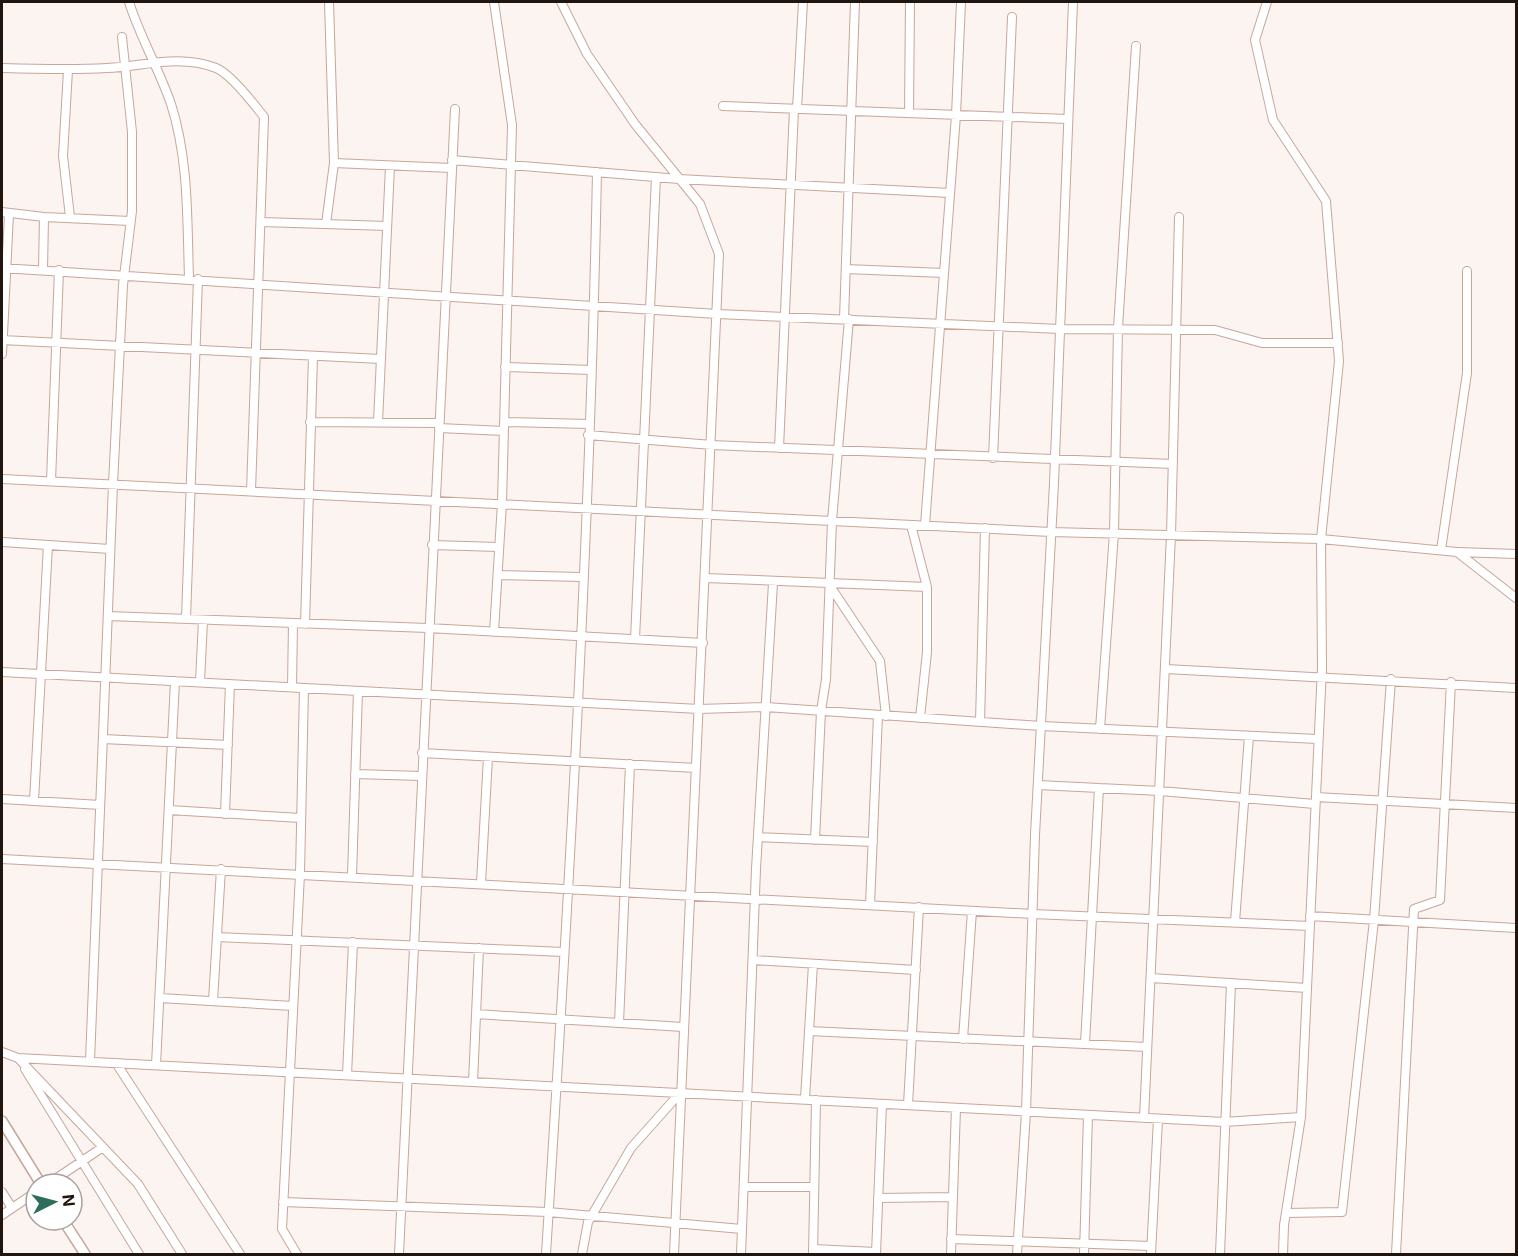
<svg xmlns="http://www.w3.org/2000/svg" width="1518" height="1256" viewBox="0 0 1518 1256" font-family="Inter,sans-serif">
<style>
.lines{fill:none;stroke-linecap:round;stroke-linejoin:round}
.minor-casing{stroke:#c8a69a;stroke-width:10}
.tertiary-casing{stroke:#c8a69a;stroke-width:12}
.minor{stroke:#fff;stroke-width:8}
.tertiary{stroke:#fff;stroke-width:9}
</style>
<rect width="100%" height="100%" fill="#fbf4f1"/>
<g class="lines">
<defs>
<path id="minor" d="M129 2C140 37 159 69 171 104 189 160 187 220 189 278
M494 2 512 125 502 503 494 632
M561 2 587 54 635 124 700 204 719 254 674 1254
M1267 2 1255 40 1273 120 1326 201 1339 361 1321 539 1322 668 1301 1117 1284 1225 1283 1254
M2 68C37 69 72 70 107 68 145 66 179 54 216 68 231 74 254 104 264 117L251 491
M68 70 63 156 70 217
M723 106 1067 119
M797 109 803 2
M909 113 910 2
M452 160 679 179 950 193
M334 163 452 168
M2 212 44 217 130 221
M262 222 387 226
M326 224 334 163 329 2
M2 268 717 314 1060 329 1215 330 1262 343H1338
M846 269 944 273
M43 270 44 217
M844 319 855 2
M2 340 381 359
M2 354 9 214
M505 367 591 370
M310 422 439 423
M378 422 390 166
M504 422 589 424
M439 428 504 431
M588 435 712 445 1173 464
M779 448 794 109
M993 458 1012 17
M2 479 1051 532 1321 539 1457 552 1516 598
M51 481 59 270
M911 525 927 587V652L920 718
M925 525 956 115 961 2
M2 542 110 549
M432 545 499 547
M1441 550 1467 373V271
M1458 552 1516 554
M498 575 582 577
M706 578 927 587
M830 586 880 661 886 716
M108 616 428 628 703 643
M186 619 198 279
M305 624 313 356
M635 639 656 177
M1166 669 1516 688
M2 672 699 709 766 707 1041 726 1318 739
M200 682 203 620
M292 687 293 623
M980 722 985 528
M1100 729 1114 533 1118 328 1136 46
M103 739 228 745
M422 753 696 768
M355 774 421 776
M1038 785 1160 791 1315 804
M1316 797 1516 808
M2 799 100 805
M34 801 48 545
M169 810 301 818
M225 814 230 684
M758 837 873 842
M815 840 821 711 826 679 832 521 849 319
M2 859 1033 914 1310 926
M352 876 358 691
M481 883 488 757
M870 905 878 715
M1310 916 1516 928
M1235 922 1249 736
M217 937 563 952
M753 960 916 970
M1151 978 1307 988
M160 998 293 1006
M213 1001 221 869
M476 1014 683 1027
M619 1023 630 764
M809 1031 1147 1047
M963 1039 972 911
M1085 1044 1099 788
M2 1052 18 1058 138 1184 182 1254
M18 1058 1224 1122 1301 1117
M90 1061 113 484 123 285 132 211V132L122 37
M116 1063 240 1254
M156 1065 175 681
M25 1069 139 1254
M347 1075 353 942
M473 1082 479 948
M805 1099 813 964
M908 1105 919 907
M1144 1118 1171 535 1179 217
M48 1184 103 1147
M744 1187H814
M2 1192 12 1208
M878 1198 953 1197
M283 1202 548 1212 742 1229
M1286 1213 1342 1212 1374 920 1391 679
M2 1215 36 1192
M951 1239 1151 1246
M813 1249 876 1252
M297 1254 282 1229 300 874 304 688
M399 1254 455 109
M546 1254C569 895 590 532 597 172
M582 1254 588 1222 631 1148 680 1093
M741 1254 756 869 773 583
M813 1254 816 1100
M876 1254 882 1104
M951 1254 956 1108
M1017 1254 1026 1112 1035 835 1054 483 1073 2
M1084 1254 1088 1115
M1151 1254 1158 1119
M1220 1254 1231 983
M1396 1254 1414 909 1440 900 1451 682"/>
<path id="tertiary" d="M2 1121 41 1184
M63 1220 85 1254"/>
</defs>
<use href="#minor" class="minor-casing"/>
<use href="#tertiary" class="tertiary-casing"/>
<use href="#minor" class="minor"/>
<use href="#tertiary" class="tertiary"/>
</g>
<rect width="1518" height="1256" fill="none" stroke="#211510" stroke-width="6"/>
<g transform="translate(54 1202) rotate(84)"><circle r="28" fill="#ffffff" stroke="#a6a19f" stroke-width="1.5"/>
<path d="M0-4.5L10 22L0 15L-10 22Z" fill="#2e6d5b"/>
<text y="-9" font-size="16" font-weight="bold" text-anchor="middle" fill="#211510">N</text>
</g>
</svg>
